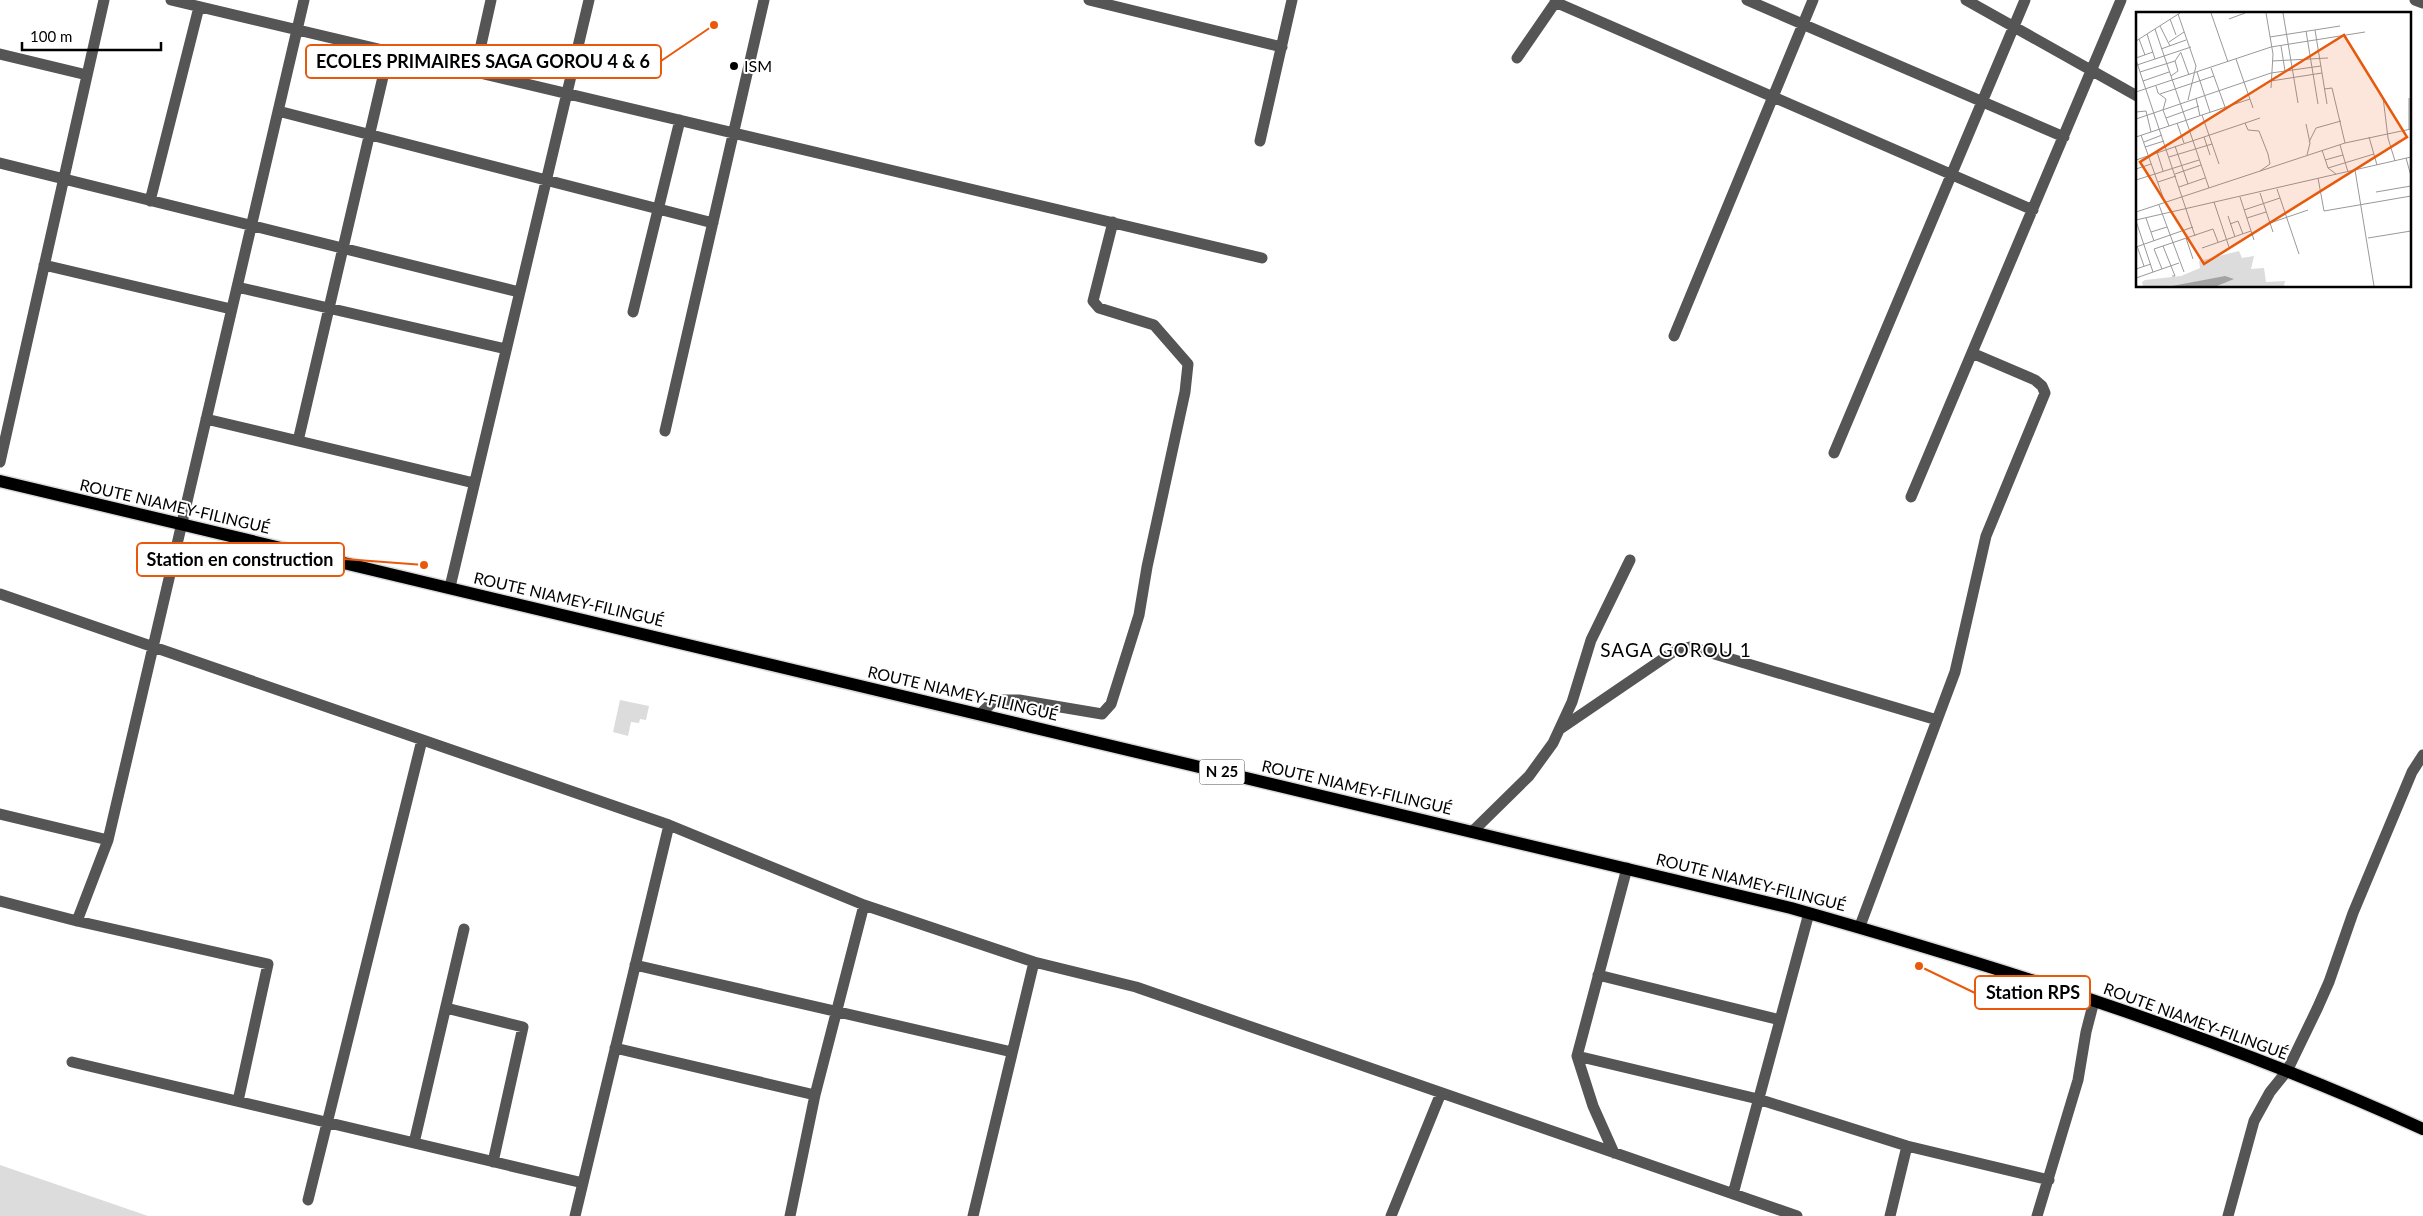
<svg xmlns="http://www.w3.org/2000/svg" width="2423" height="1216" viewBox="0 0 2423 1216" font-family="Lato,sans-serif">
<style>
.green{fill:#dcdcdc}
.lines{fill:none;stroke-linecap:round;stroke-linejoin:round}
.major-casing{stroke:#dbdbdb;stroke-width:15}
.minor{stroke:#555;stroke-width:11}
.major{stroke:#000;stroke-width:12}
.poi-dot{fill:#000;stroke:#fff;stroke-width:2}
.labels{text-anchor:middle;stroke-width:4;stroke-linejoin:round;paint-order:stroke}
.shield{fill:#fff;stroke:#4c4c4c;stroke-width:1}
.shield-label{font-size:15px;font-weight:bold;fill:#000}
.poi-label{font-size:16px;fill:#000;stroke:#fff;text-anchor:start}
.street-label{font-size:16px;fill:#000;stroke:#fff}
.quarter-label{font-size:19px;letter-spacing:1px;fill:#000;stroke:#fff}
.inset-road{fill:none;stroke:#999;stroke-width:1}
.view{fill:#e8590c;fill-opacity:0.15;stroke:#e8590c;stroke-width:2.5}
.inset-edge{fill:none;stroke:#000;stroke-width:2.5}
.leader{fill:none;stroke:#e8590c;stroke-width:2}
.callout-dot{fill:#e8590c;stroke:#fff;stroke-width:2}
.callout{fill:#fff;stroke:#e8590c;stroke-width:2}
.callout-label{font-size:18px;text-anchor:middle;font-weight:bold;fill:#000}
</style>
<rect width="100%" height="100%" fill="#fff"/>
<path class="green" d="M620 700 649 706 646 720 640 719 639 723 631 722 628 736 613 732Z
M0 1165 148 1216H0Z"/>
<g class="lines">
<defs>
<path id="major" d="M0 481 1791 908C2006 969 2219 1036 2423 1129"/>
</defs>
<use href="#major" class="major-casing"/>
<path class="minor" d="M171 0 1262 258
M1089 0 1282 47
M1747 0 2064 137
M1966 0 2137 96
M2415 0 2423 3
M1555 2 2033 210
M0 54 87 75
M1517 58 1557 0
M475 72 491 0
M278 111 713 223
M1260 141 1292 0
M0 163 519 292
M150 201 199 7
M44 265 231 309
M237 287 506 349
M633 312 680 120
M1674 336 1813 0
M206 419 474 483
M665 431 764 0
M298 441 389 51
M1834 453 2025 0
M0 462 104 0
M1911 497 2121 0
M450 587 589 0
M0 594 669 825 864 905 1034 962 1136 987 1797 1216
M980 714 995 700H1019L1102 714 1111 704 1139 615 1147 567 1185 392 1188 364 1154 325 1099 308 1093 301 1113 222
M1560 729 1676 650 1691 647 1937 720
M0 814 108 840
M1472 832 1529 776 1553 743 1572 702 1591 640 1630 560
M0 901 77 921 268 964 238 1101
M77 921 108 840 304 0
M1860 926 1955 672 1986 536 2045 393 2042 386 2035 380 1972 353
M635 965 1012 1052
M1598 975 1780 1020
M446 1008 523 1027 493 1162
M615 1048 815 1095
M1577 1056 1758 1099 1907 1146 2049 1180
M72 1062 583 1183
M414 1143 464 929
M1614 1153 1593 1106 1577 1056 1627 868
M1733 1194 1809 913
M308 1200 422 740
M575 1216 669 825
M790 1216 815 1095 864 905
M973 1216 1034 962
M1391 1216 1441 1093
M1890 1216 1907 1146
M2037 1216 2078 1080 2086 1032 2094 1001
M2228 1216 2254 1121 2270 1092 2287 1071 2317 1009 2329 982 2353 913 2412 772 2423 755"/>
<use href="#major" class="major"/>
</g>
<circle class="poi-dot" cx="734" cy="66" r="5"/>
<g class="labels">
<rect class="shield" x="1199.5" y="759.5" width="45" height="25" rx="4"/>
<g class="shield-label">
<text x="1222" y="777">N 25</text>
</g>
<g class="poi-label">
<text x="744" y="72">ISM</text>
</g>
<g class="street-label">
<text transform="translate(175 506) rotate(13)" y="6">ROUTE NIAMEY-FILINGUÉ</text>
<text transform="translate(569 599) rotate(13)" y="6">ROUTE NIAMEY-FILINGUÉ</text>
<text transform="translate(963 693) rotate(13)" y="6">ROUTE NIAMEY-FILINGUÉ</text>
<text transform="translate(1357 787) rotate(13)" y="6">ROUTE NIAMEY-FILINGUÉ</text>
<text transform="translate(1751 882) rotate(14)" y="6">ROUTE NIAMEY-FILINGUÉ</text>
<text transform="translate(2196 1021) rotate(20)" y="6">ROUTE NIAMEY-FILINGUÉ</text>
</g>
<g class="quarter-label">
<text x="1676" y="657">SAGA GOROU 1</text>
</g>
</g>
<g transform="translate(2136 12)">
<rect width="275" height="275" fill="#fff"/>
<path d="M103 239 106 246 118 244 115 257 128 256 130 270 149 269 148 274H7L6 270 9 268 45 264 64 256 63 249Z" fill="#dcdcdc"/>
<path d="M89 264 98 267 81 274H36Z" fill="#a3a3a3"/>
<path class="inset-road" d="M75 1 92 50M130 1 137 42 135 76M147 1 162 91M42 2 60 54 52 88M34 7 40 23M93 7 109 1M24 14 34 34M19 17 73 176M179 18 191 92M170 19 182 92M11 22 19 47M134 25 204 14M3 27 9 43M0 29 44 1M33 30 48 20M145 34 149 59M25 37 50 28M45 41 53 63M0 46 17 40M100 47 117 96M0 48 59 224M136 49 192 46M1 53 55 35M75 56 89 95M4 60 39 49 45 40M61 60 74 100M35 64 42 59 39 49M7 69 33 60M135 69 186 61M20 74 22 81 30 87 27 98 33 114M188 77 196 76 209 131M0 80 135 35 229 20M24 82 78 64M247 85 252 126 259 149M60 86 64 104M0 100 10 99 15 120M66 103 83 152M30 106 63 94M0 107 135 61 185 54M41 111 48 131M109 111 112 118 123 119 132 142 134 152 124 159M170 112 174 131 171 143M273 117V86M5 123 29 191M0 125 114 87M68 125 74 143M233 125 241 153M8 130 26 123M173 130 180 116 205 109M204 133 212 160M39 134 52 172M9 135 28 129M186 138 192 156 200 162M21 140 27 159M33 145 76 132M270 146 275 164M0 148 124 106M189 148 207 143M192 156 238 142M0 157 15 152M219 158 238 274M39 162 65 153M182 166 188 199 275 184M0 168 63 148M22 170 40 164M43 175 69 166M141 177 163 242M240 180 275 174M124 181 137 220M104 185 118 228M78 190 93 235M23 193 48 260M108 198 144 186M0 200 209 131 275 117M92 204 99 225M10 206 18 229M111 206 130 200M0 208 275 145M0 209 17 260M134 211 172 198M94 212 102 209 107 222M15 220 31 215M50 226 57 247M232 226 275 219M1 234 8 254M27 234 39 264H36M0 235 57 215M66 236 115 219M0 257 15 252M26 257 18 237 77 217 82 230M0 266 43 251"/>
<path class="view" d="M208 23 271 125 68 252 4 150Z"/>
<rect width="275" height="275" class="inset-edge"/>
</g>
<path class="leader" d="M714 25L661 61M424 565L344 559M1919 966L1975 993"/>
<g class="callout-dot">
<circle cx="714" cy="25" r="5"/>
<circle cx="424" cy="565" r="5"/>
<circle cx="1919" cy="966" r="5"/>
</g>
<g class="callout">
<rect x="306" y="45" width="355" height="33" rx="5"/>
<rect x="137" y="543" width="207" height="33" rx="5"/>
<rect x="1975" y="976" width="115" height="33" rx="5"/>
</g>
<g class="callout-label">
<text x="483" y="68">ECOLES PRIMAIRES SAGA GOROU 4 &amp; 6</text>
<text x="240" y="566">Station en construction</text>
<text x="2033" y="999">Station RPS</text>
</g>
<path d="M22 42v8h139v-8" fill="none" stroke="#000000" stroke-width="2.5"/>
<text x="30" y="42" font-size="15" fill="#000000" stroke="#ffffff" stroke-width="4" paint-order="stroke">100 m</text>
</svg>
